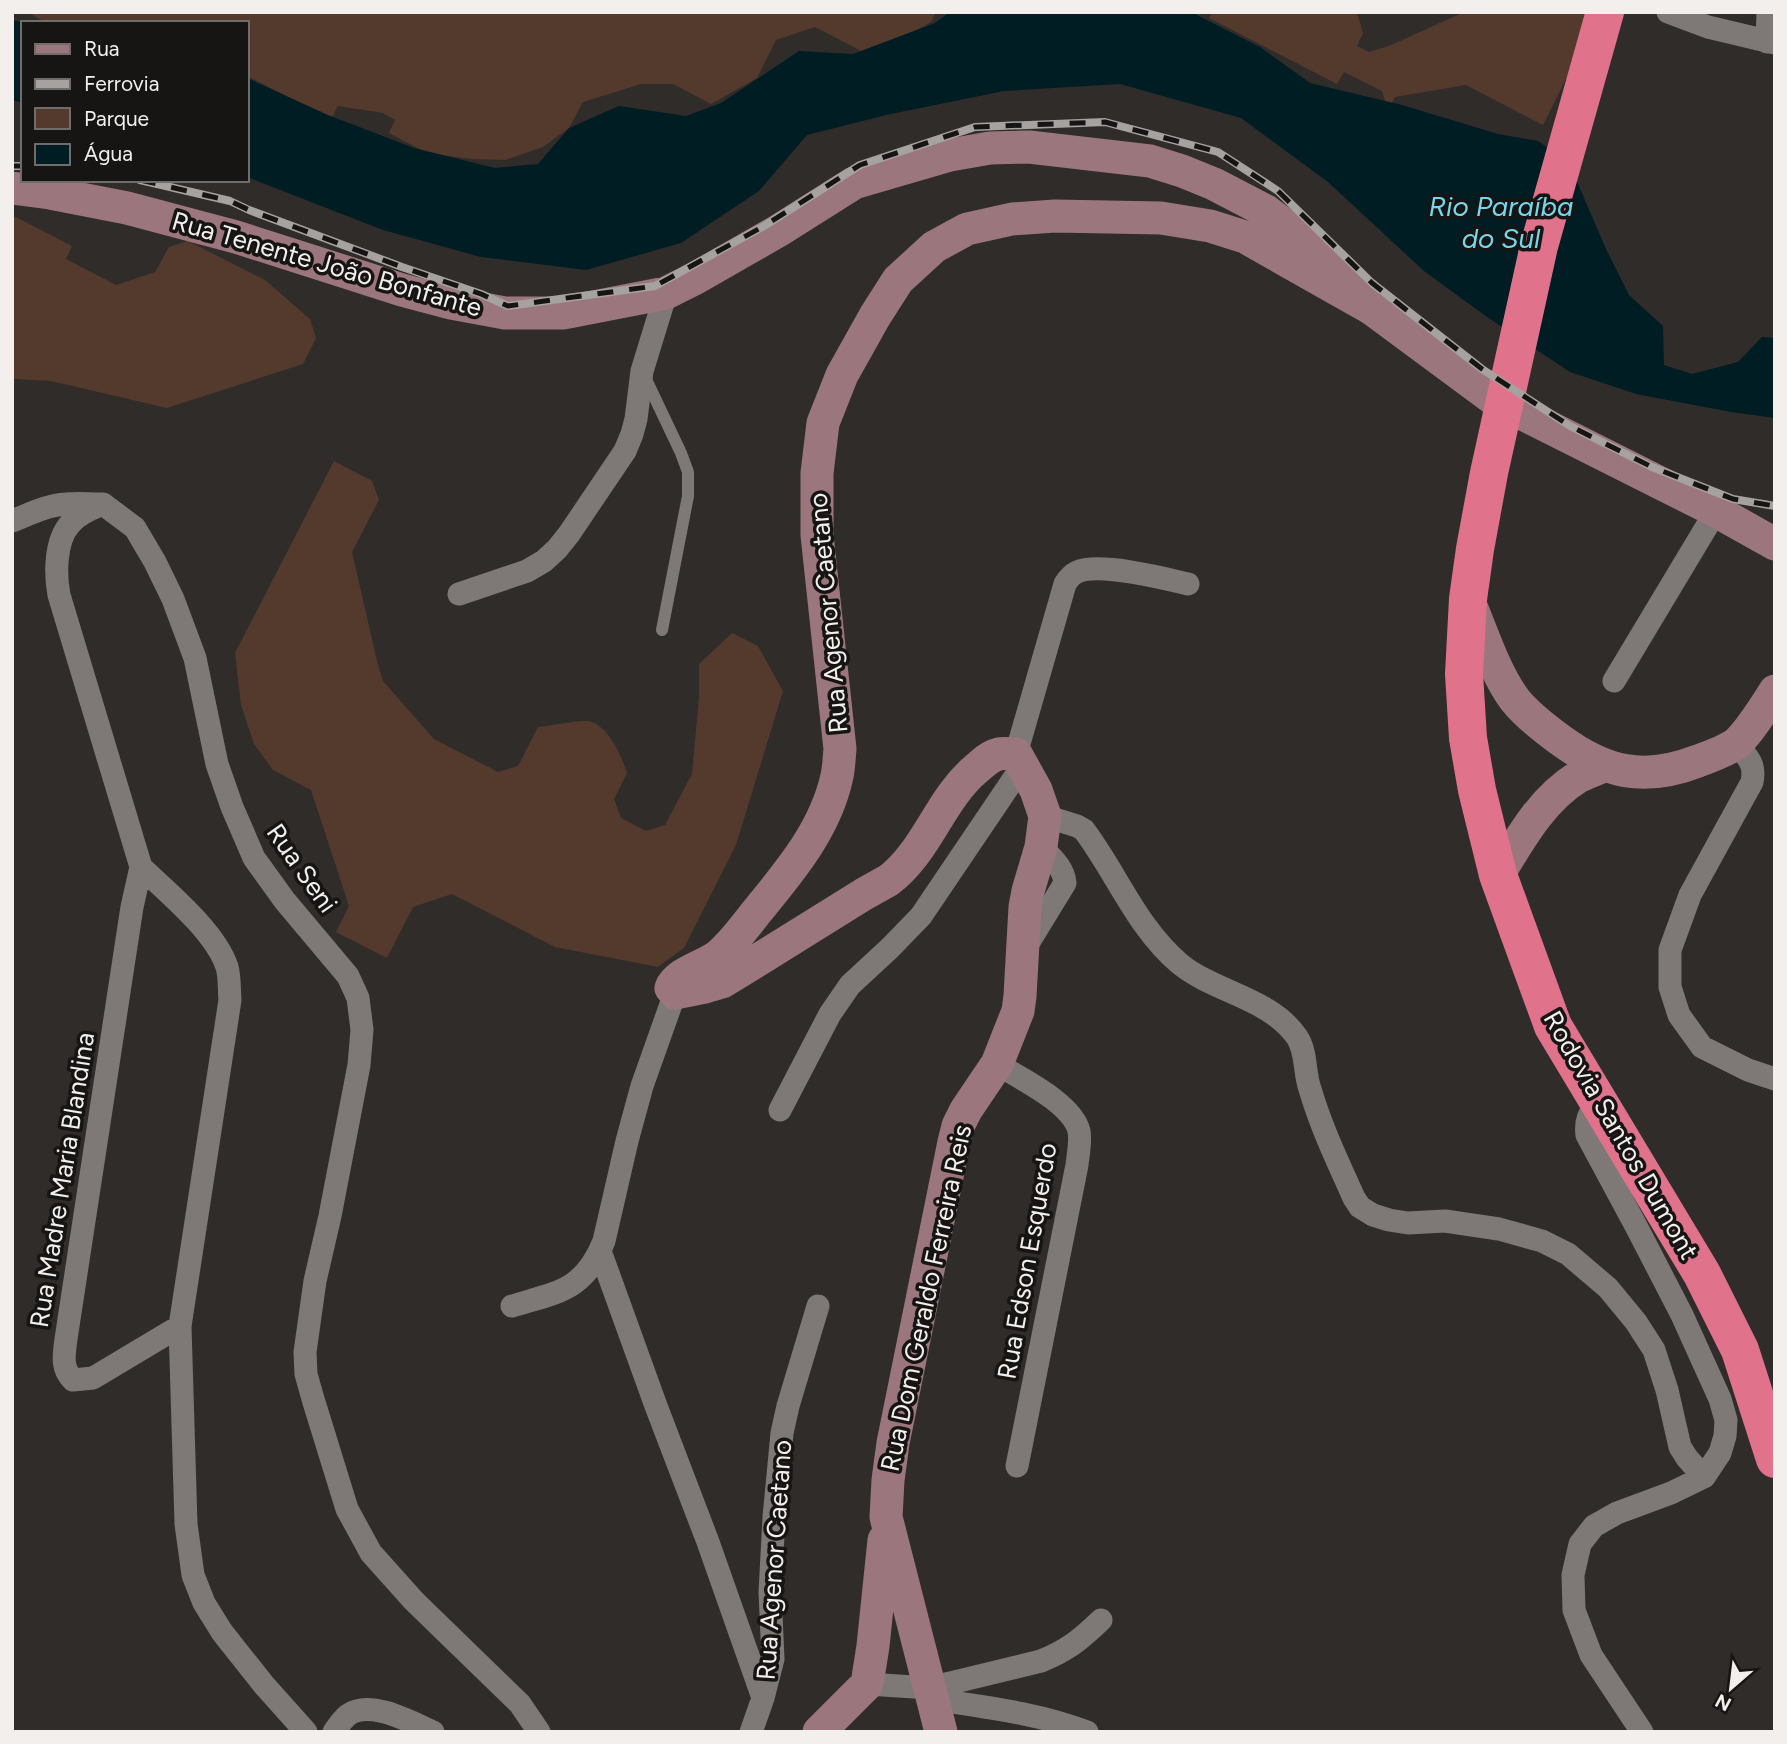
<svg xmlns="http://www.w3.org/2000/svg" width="1787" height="1744" viewBox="0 0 1787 1744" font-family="Figtree,sans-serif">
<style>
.green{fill:#533a2c}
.water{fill:#001d24}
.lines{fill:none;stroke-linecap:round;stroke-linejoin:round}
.lane{stroke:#7e7976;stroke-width:12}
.street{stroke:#7e7976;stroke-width:23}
.secondary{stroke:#9b777d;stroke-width:33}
.highway{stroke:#e0728c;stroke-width:38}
.rail-casing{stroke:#a6a2a0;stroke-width:8}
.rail{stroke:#171514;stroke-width:5;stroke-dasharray:16;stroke-linecap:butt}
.labels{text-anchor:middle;stroke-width:7;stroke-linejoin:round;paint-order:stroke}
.street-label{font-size:26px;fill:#f2efed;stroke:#171514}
.water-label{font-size:28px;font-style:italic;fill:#74d7ed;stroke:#171514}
</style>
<rect width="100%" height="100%" fill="#302c2a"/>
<path class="green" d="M27 12H936L931 22 886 48 867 54 815 27 776 40 757 78 711 104 673 84H641L583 102 569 128 543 147 505 160 472 159 427 153 389 133 395 120 383 113 338 106 331 119 247 76V23H142L138 21 132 23H47Z
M1212 12H1355L1357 13 1363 33 1357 46 1369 52 1389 46 1464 12H1586L1569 73 1543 125 1466 85 1395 97 1388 110 1382 91 1344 72 1337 84 1209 18Z
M12 215 72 246 66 259 116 285 155 272 169 247 188 241 265 280 310 319 316 338 303 364 167 408 51 381 12 379Z
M334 461 372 481 379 500 352 552 377 661 383 681 434 739 498 772 518 766 538 727C549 726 578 720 588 721 608 724 622 757 627 773L614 799 621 818 646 831 665 825 692 774 699 697V664L732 633 758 646 783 691 736 845 684 948 658 967 555 947 452 894 413 907 387 958 336 932 349 906 311 790 273 770 254 744 241 705 235 653Z"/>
<path class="water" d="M950 12H1191L1260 47 1310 83 1402 105 1498 134 1538 141 1569 163 1606 249 1629 295 1663 326 1664 365 1692 374 1738 362 1762 337 1775 338V418L1731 412 1636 394 1570 372 1487 317 1424 271 1328 182 1241 118 1120 84 1004 91 886 115 807 135 759 191 681 243 586 270 481 257 383 230 247 177V78L328 115 414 148 495 168 538 164 569 128 619 106 686 116 721 103 799 51 853 54 935 23Z
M12 20 27 23H23V103L12 100Z"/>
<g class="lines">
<path class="lane" d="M644 375 681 453 688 472V496L662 630"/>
<path class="street" d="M1668 12 1708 27 1775 43
M1767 42 1768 12
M103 504 135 528 155 562 173 599 195 658 217 764 232 807 254 858 285 901 348 976 358 998 362 1030 359 1065 330 1216 315 1281 305 1352 306 1374 313 1399 347 1509 371 1553 414 1601 520 1704 539 1732
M103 504C91 509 78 514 70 524 55 541 55 574 59 595L141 867 132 907 66 1339C64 1355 61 1368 73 1380L93 1378 180 1326
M12 521C30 514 47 505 66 504 77 503 89 504 100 504
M459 594 527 571 544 561 557 549 569 534 625 451 632 434 636 419 642 371 666 293
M1614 681 1716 511
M1736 743C1747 757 1756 763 1752 782L1690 895 1670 950V987L1679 1015 1702 1047 1748 1070 1775 1079
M1016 754 1065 584C1068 579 1071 575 1077 572 1100 562 1163 578 1188 584
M1045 816 1077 826 1084 830C1117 874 1137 928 1180 964 1216 993 1270 998 1297 1037 1307 1052 1304 1073 1310 1089 1321 1127 1338 1162 1354 1198L1360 1207 1373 1215 1389 1220 1408 1223 1445 1221 1499 1229 1542 1241 1568 1254 1608 1288 1636 1322 1654 1350 1667 1390 1680 1447 1687 1458 1704 1477
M141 867C168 893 215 931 227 967 230 977 229 990 230 1000L180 1326 186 1524 193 1575 204 1603 222 1632 264 1685 306 1732
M1024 950 1065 883C1064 868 1051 857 1041 847
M997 1064C1021 1079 1072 1103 1079 1131 1081 1141 1078 1155 1077 1165L1017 1466
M1598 1102C1589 1113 1585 1121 1587 1135L1636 1226 1682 1315 1720 1399 1726 1420 1725 1436 1720 1453 1704 1477 1671 1493 1617 1513 1594 1526 1580 1544 1573 1575 1574 1610 1591 1655 1642 1732
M780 1110 830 1014 850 985 890 948 921 916 1023 765
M600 1251 656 1406 708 1542 763 1698
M512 1306C558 1292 584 1291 604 1241L627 1141 642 1086 675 993
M867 1684 930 1688 1041 1661C1068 1650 1080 1640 1101 1620
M933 1699C984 1707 1038 1713 1087 1732
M334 1732C338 1726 343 1719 348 1715 370 1699 411 1722 433 1732
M751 1732 763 1698 773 1659 770 1592 774 1517 782 1433 788 1406 818 1306"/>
<path class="secondary" d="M12 188 50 193 127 208 236 237 402 290 451 303 505 313H563L666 293 696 278 778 231 854 183 950 155 990 148 1029 147 1150 161 1182 171 1214 184 1266 211 1293 231 1372 309 1495 400 1716 511 1775 544
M1468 599C1482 631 1494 672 1515 700 1527 715 1544 728 1559 739 1605 773 1644 782 1698 761 1709 757 1728 750 1737 743 1750 731 1765 707 1775 691
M1498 875C1520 839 1541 800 1578 777 1586 773 1595 770 1603 766
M819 1732 867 1684 873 1646 884 1540
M941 1732 886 1517 888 1480 893 1443 954 1142 958 1126 966 1110 997 1064 1018 1011 1020 996 1025 907 1028 891 1041 847 1045 816 1036 790 1016 754C1010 754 1004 753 999 754 990 756 983 763 976 769 940 799 927 851 889 880L864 894 737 973 722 982 705 987 675 993 671 988C677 972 706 966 719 955 734 942 746 925 758 910 791 870 826 828 837 776 839 767 839 758 840 749L817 535V473L823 423 842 375 875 316 898 280 934 247 967 229 1012 219 1055 216 1161 218 1210 226 1245 237 1372 309"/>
<path class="highway" d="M1605 12 1539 246 1489 473 1475 549 1468 599 1464 674 1468 738 1477 790 1498 875 1553 1026 1702 1274 1740 1350 1775 1459"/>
<defs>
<path id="rail" d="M12 166H23
M140 180 230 201 249 210 402 267 481 294 508 306 655 286 764 226 860 165 975 127 1105 122 1218 152 1278 191 1372 283 1482 369 1570 426 1652 467 1733 499 1775 506"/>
</defs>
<use href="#rail" class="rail-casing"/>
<use href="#rail" class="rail"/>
</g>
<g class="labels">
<g class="street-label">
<text transform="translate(327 264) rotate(16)" y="9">Rua Tenente João Bonfante</text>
<text transform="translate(828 613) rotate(-95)" y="9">Rua Agenor Caetano</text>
<text transform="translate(302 868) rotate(55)" y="9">Rua Seni</text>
<text transform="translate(1621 1135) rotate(60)" y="9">Rodovia Santos Dumont</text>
<text transform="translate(62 1180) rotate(-81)" y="9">Rua Madre Maria Blandina</text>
<text transform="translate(1027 1261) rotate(-80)" y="9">Rua Edson Esquerdo</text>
<text transform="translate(926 1298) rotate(-78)" y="9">Rua Dom Geraldo Ferreira Reis</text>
<text transform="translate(774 1560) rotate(-86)" y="9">Rua Agenor Caetano</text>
</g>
<g class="water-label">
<text x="1501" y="216">Rio Paraíba<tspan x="1501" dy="32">do Sul</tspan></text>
</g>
</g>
<rect width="1787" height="1744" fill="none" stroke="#f2efed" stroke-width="28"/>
<rect x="21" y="21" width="228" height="161" fill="#171514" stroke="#6f6c6b" stroke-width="2"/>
<rect x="35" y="44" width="35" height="10" fill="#9b777d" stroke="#6f6c6b" stroke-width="2"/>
<text x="84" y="56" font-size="21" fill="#f2efed">Rua</text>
<rect x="35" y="79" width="35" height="10" fill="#a6a2a0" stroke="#6f6c6b" stroke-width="2"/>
<text x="84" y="91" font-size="21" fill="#f2efed">Ferrovia</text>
<rect x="35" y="108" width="35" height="21" fill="#533a2c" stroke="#6f6c6b" stroke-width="2"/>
<text x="84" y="126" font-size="21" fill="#f2efed">Parque</text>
<rect x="35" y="144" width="35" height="21" fill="#001d24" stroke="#6f6c6b" stroke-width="2"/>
<text x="84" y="161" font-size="21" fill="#f2efed">Água</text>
<g transform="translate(1731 1688) rotate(208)" stroke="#171514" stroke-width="5" paint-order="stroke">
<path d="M0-5L12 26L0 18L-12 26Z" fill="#f2efed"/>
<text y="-10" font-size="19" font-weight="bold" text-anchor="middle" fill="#f2efed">N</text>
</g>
</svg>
